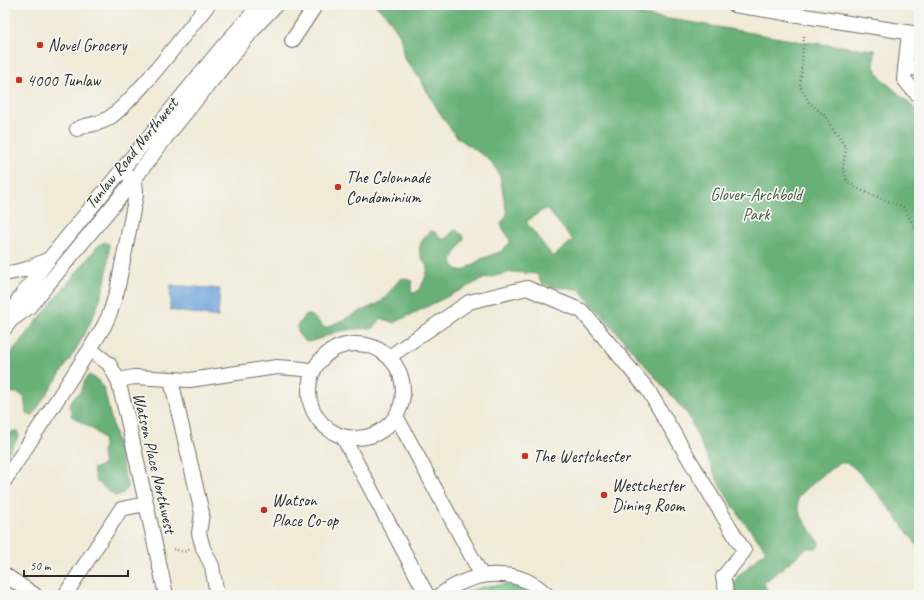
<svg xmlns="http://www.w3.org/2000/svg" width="924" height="600" viewBox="0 0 924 600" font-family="Caveat,sans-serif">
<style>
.green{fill:#7fcc8b;stroke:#557c5b}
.forest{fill:#67b077;stroke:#496e51;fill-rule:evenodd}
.water{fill:#6ca2d9;stroke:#4c6682}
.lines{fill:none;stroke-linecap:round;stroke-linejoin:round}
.minor-casing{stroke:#706e67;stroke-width:16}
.path{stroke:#706e67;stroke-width:2.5;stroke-dasharray:1 3;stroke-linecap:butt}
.minor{stroke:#fff;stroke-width:14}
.poi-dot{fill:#c8321e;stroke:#f6f6f2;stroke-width:1.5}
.labels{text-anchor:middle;stroke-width:3.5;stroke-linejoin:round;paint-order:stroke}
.poi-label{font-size:17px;fill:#2b2b2b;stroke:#f6f6f2;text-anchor:start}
.street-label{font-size:17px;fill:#2b2b2b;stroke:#f6f6f2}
.park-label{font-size:17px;fill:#445b48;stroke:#f6f6f2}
</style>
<rect width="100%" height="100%" fill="#f6f6f2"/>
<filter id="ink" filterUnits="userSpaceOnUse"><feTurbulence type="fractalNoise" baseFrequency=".025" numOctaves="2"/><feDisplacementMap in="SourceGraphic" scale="8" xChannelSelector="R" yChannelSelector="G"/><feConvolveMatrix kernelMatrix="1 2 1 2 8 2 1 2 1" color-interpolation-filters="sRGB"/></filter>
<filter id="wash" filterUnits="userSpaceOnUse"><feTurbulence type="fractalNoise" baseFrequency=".012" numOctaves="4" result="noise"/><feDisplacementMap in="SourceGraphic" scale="16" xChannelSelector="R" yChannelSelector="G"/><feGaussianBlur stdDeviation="0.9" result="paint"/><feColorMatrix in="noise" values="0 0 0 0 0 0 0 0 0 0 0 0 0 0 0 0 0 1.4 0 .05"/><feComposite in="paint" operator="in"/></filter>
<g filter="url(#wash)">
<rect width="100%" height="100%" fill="#f1ead7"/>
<path class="green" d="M505 585 519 588 532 595H460C475 588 488 585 505 585Z"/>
<path class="forest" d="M375 5H579L695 23 803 42 875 50 874 67 881 78 919 112V548C908 533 861 468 847 463 845 463 842 463 841 463 829 468 809 487 799 496 793 512 811 529 819 542V546L817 548H807L764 583 766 588 771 595H735L734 584 737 577 766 550 741 518 720 486 688 415 579 289 552 287 541 283 537 274 512 272 483 279 394 323 381 318 374 328C361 329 348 329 336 332 325 336 317 341 306 342L299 335 297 326 305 315H311L325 328 381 302 400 279 405 278 412 281 411 292 414 293C423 288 426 276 428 267 426 263 422 260 421 256 416 247 424 236 431 231L435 232 442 239H446L453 231 456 230 463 235 464 239 452 259 454 267 460 271 465 270 481 259 500 252 510 243C510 235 503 232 501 224L507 215 500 177 496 168 487 158 458 138 452 131 438 110 420 79 404 58 400 35 387 16ZM544 209H547L573 240 553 257 526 222Z
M104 242 109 244C111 309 66 364 32 416L26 413 24 397 18 393 5 392V360L98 246Z
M89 375 99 381 104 389 128 488 121 495 115 496 96 481 93 469 103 465C104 460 102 457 102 452 102 449 105 446 104 443 103 433 81 422 73 417L71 416 72 411 69 407 73 398 80 392 86 378Z
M14 431H17L19 436 5 459V437L8 434Z"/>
<path class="water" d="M171 285 220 289 218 317 170 310Z"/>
</g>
<g filter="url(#ink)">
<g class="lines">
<defs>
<path id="minor" d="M734 5 919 34
M909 33 904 79 913 90 919 95
M292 41 313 9 310 5
M905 67 919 69
M77 129C87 123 98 126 109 118 122 109 133 96 144 84 166 59 187 31 208 5
M5 274 27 269 47 260
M11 320 29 307 129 186 170 132 257 25 276 5
M5 328 11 320 18 300 50 258 223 46 260 5
M309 391a47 47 0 1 1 94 0a47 47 0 1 1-94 0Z
M90 349 109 364 118 380 127 416 166 595
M389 357 469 302 527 288 582 311 648 390 744 551 723 577 727 595
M118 380 134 377 190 380 277 367 304 369 314 371
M171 380 202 513 199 533 203 548 212 566 217 595
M396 416 482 576
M343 437 427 595
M5 480 90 349 104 326 110 313 117 291 136 195C136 187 136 182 130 177
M5 575 35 595
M65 595 121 509 146 504
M440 595C473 571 516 565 547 595"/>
</defs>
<use href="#minor" class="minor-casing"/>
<path class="path" d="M804 36 800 87 809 102 825 116 846 148 843 168 847 181 860 190 903 207 912 222 919 237
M173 549 184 552 190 549"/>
<use href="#minor" class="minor"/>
</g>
</g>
<g class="poi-dot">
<circle cx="40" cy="45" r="4"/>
<circle cx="19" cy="80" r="4"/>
<circle cx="338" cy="187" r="4"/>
<circle cx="525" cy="456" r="4"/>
<circle cx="604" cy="495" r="4"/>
<circle cx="264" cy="510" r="4"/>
</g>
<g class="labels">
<g class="poi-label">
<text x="48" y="51">Novel Grocery</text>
<text x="27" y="86">4000 Tunlaw</text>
<text x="346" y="183">The Colonnade<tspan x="346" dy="20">Condominium</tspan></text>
<text x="533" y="462">The Westchester</text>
<text x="612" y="491">Westchester<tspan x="612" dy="20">Dining Room</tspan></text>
<text x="272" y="506">Watson<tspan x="272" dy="20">Place Co-op</tspan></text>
</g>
<g class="street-label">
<text transform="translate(131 153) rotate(-51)" y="6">Tunlaw Road Northwest</text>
<text transform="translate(155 463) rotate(77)" y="6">Watson Place Northwest</text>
</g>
<g class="park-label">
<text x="756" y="200">Glover-Archbold<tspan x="756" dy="20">Park</tspan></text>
</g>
</g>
<rect width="924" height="600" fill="none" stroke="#f6f6f2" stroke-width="20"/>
<path d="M24 570v6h104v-6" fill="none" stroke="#2b2b2b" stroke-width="2"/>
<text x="30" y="570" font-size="12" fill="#2b2b2b" stroke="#f6f6f2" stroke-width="3" paint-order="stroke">50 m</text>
</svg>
